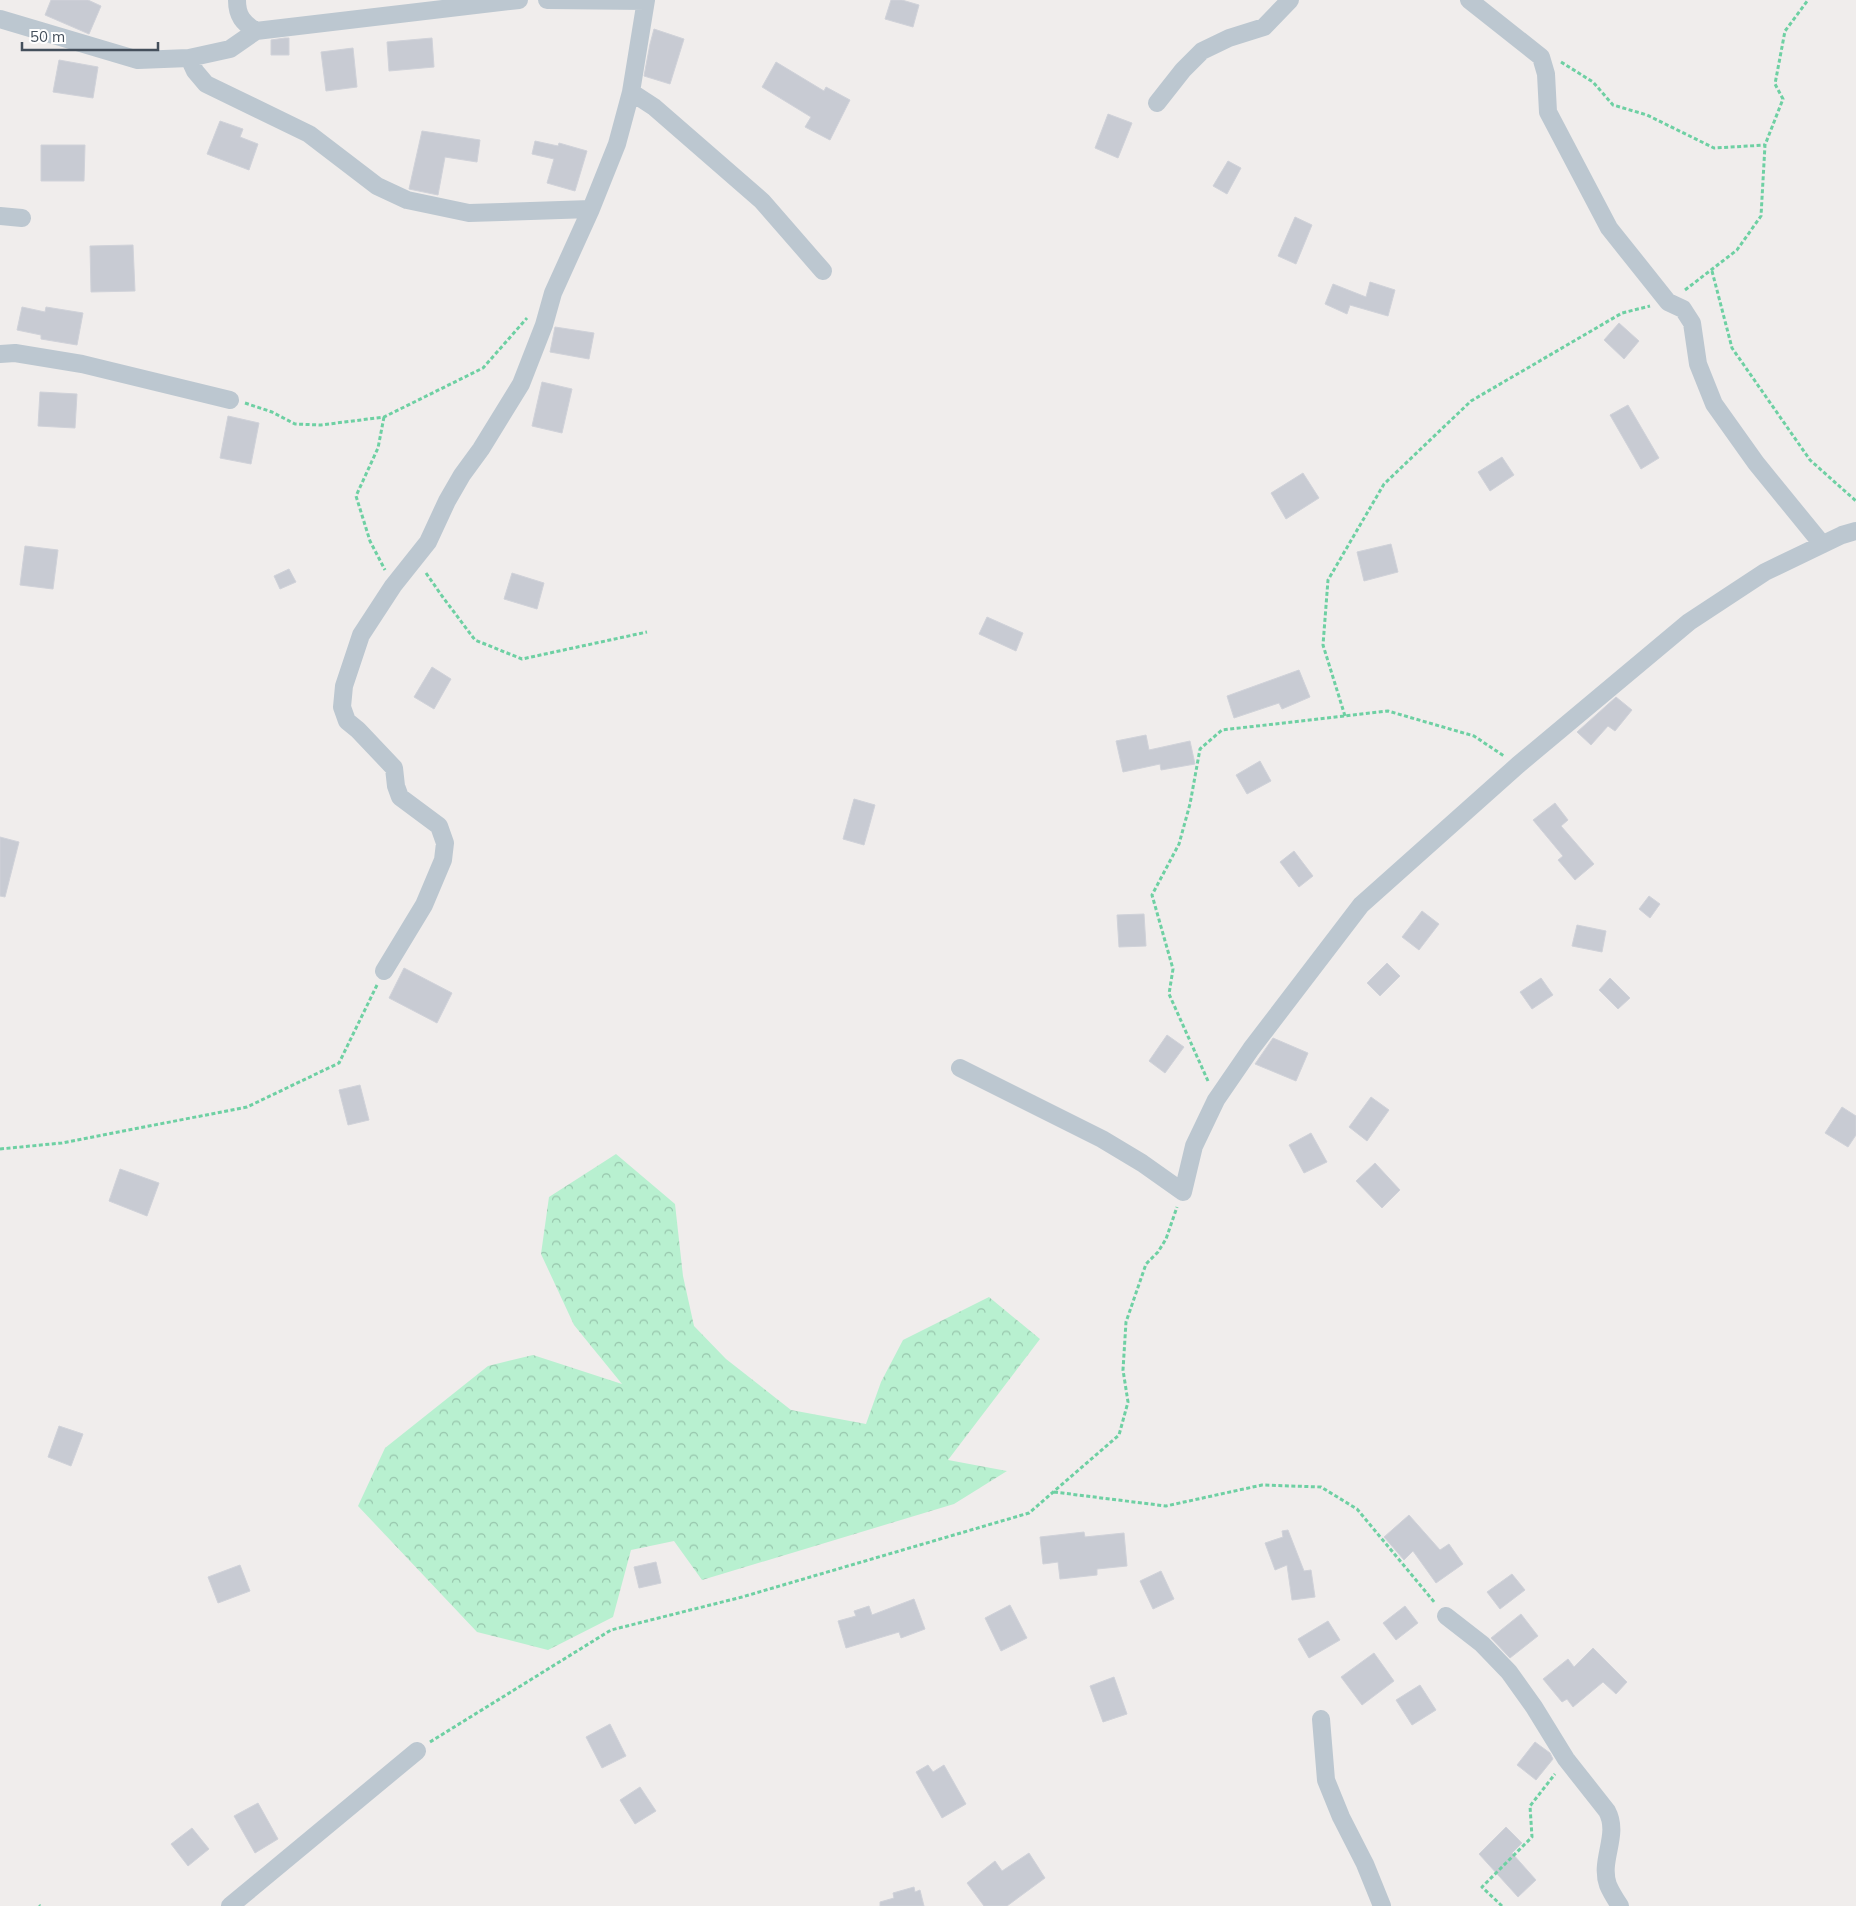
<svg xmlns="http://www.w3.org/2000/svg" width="1856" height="1906" viewBox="0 0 1856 1906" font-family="Mulish,sans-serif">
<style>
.forest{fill:url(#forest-crowns)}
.building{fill:#c8cbd3;stroke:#d0d2d9}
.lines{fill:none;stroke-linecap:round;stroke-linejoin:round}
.path{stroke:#6ed0a3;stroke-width:3;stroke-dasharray:4 2.5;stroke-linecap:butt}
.minor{stroke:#bcc7d0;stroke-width:18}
</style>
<defs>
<pattern id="forest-crowns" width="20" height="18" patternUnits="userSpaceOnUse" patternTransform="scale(1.25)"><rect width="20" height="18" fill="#b8f0d0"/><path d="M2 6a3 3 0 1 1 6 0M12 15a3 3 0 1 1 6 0" fill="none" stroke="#97c5ac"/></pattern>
</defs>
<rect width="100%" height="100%" fill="#f0edec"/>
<path class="forest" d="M616 1154 675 1204 683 1276 694 1326 726 1359 791 1410 866 1424 881 1382 903 1340 989 1297 1040 1339 948 1460 1007 1471 954 1504 702 1580 674 1541 631 1550 613 1617 548 1650 477 1632 358 1506 385 1448 488 1366 533 1355 622 1384 574 1325 541 1254 549 1197Z"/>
<path class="building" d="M51 0H88L101 6 89 34 45 15Z
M891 0H902L919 5 913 27 885 19Z
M654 29 684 39 670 84 644 76 650 44Z
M285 38H289V55H271V40Z
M432 38 434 67 389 71 387 42Z
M353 48 357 87 326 91 321 52Z
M59 60 98 67 93 98 53 92Z
M776 62 824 91 826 87 850 100 830 140 805 127 811 117 762 87Z
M1108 114 1132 123 1118 158 1095 148Z
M220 121 243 129 240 137 258 144 249 170 207 154Z
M422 131 480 140 477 162 445 157 438 195 409 189Z
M535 141 558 146 559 143 587 151 575 191 547 183 554 159 532 154Z
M41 145H85L84 181H41Z
M1228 161 1241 168 1227 194 1213 186Z
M1295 217 1312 225 1296 264 1278 256Z
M133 245 135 291 91 292 90 246Z
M1370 282 1395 290 1388 316 1350 305 1347 314 1325 304 1333 284 1366 297Z
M22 307 45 312 46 307 83 313 77 345 41 339V335L17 330Z
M1619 323 1639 341 1624 359 1604 340Z
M555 327 594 333 589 359 550 352Z
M542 382 572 389 562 433 532 426Z
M40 392 77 394 75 428 38 426Z
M1628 405 1659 458 1641 469 1610 415Z
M228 416 259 423 251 464 220 458Z
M1502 457 1514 475 1490 491 1478 472Z
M1303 473 1319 498 1286 519 1271 493Z
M1391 544 1398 572 1364 581 1357 552Z
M25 546 58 550 53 589 20 585Z
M289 569 296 582 280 589 274 576Z
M512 573 544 583 537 609 504 599Z
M987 617 1023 633 1016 651 979 634Z
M432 667 451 679 434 709 414 697Z
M1299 670 1310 697 1282 709 1279 703 1234 718 1227 696Z
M1616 697 1632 710 1615 731 1608 726 1591 745 1577 732Z
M1146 735 1149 750 1190 741 1195 764 1161 770 1160 764 1123 772 1116 741Z
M1260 761 1271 781 1247 794 1236 775Z
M854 799 875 805 864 845 843 839Z
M1555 803 1568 820 1561 826 1594 864 1575 880 1558 860 1563 856 1533 820Z
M0 837 19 842 5 897 0 896Z
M1294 851 1313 876 1299 887 1280 862Z
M1649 896 1660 904 1650 918 1639 909Z
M1422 911 1439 924 1419 950 1402 937Z
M1144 914 1146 946 1119 947 1117 915Z
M1577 925 1606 931 1602 952 1572 946Z
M1387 963 1400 976 1380 996 1367 983Z
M404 968 452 993 437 1023 389 998Z
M1541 978 1553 995 1532 1009 1520 992Z
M1610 978 1630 998 1618 1009 1599 990Z
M1167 1035 1184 1047 1165 1073 1149 1061Z
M1273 1038 1308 1053 1296 1081 1255 1064Z
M360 1085 369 1120 348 1125 339 1090Z
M1371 1097 1389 1110 1367 1141 1349 1127Z
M1842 1107 1856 1116V1135L1848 1147 1825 1133Z
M1311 1133 1327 1162 1304 1173 1289 1145Z
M1375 1163 1400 1190 1382 1208 1356 1181Z
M120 1169 159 1183 147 1216 109 1201Z
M59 1426 83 1434 71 1466 48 1457Z
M1409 1515 1440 1550 1449 1544 1463 1564 1436 1583 1413 1551 1404 1560 1384 1537Z
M1288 1530 1304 1571 1311 1570 1315 1597 1292 1600 1287 1565 1275 1570 1265 1543 1283 1537 1282 1531Z
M1084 1532 1085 1537 1124 1533 1127 1566 1097 1569V1575L1060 1579 1058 1562 1043 1564 1040 1537Z
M656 1562 661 1583 639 1588 634 1567Z
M240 1565 250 1591 218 1603 208 1577Z
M1161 1571 1174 1599 1153 1609 1140 1581Z
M1512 1574 1525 1590 1500 1609 1487 1592Z
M914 1599 925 1629 901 1638 899 1632 846 1648 838 1621 856 1616 854 1611 869 1606 872 1615Z
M1010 1605 1027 1638 1001 1651 985 1618Z
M1405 1606 1418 1623 1396 1640 1383 1623Z
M1521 1614 1538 1636 1510 1658 1491 1638Z
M1328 1621 1340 1640 1309 1658 1298 1639Z
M1593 1648 1627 1682 1616 1694 1603 1682 1573 1707 1567 1699 1562 1702 1543 1679 1568 1659 1574 1667Z
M1374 1653 1394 1681 1362 1705 1341 1677Z
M1114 1677 1127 1714 1103 1722 1090 1686Z
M1420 1685 1436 1710 1412 1725 1396 1700Z
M610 1724 626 1756 602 1768 586 1737Z
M1535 1742 1550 1753 1553 1759 1536 1780 1517 1765Z
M928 1765 933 1772 944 1765 966 1804 942 1818 916 1772Z
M640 1787 656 1811 635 1824 620 1800Z
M258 1803 278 1839 255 1853 234 1816Z
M1506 1827 1522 1843 1512 1853 1536 1880 1518 1897 1479 1854Z
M192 1828 209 1849 188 1866 171 1844Z
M1029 1853 1045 1878 1007 1906H984L967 1883 995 1861 1002 1871Z
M914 1887 915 1892 920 1890 924 1906H880V1902L894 1898 893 1893Z"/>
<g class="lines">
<path class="path" d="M1561 62 1593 82 1613 105 1647 115 1714 148 1765 145
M1712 271 1732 348 1810 460 1856 501
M1685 290 1737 250 1761 216 1765 145 1783 99 1775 84 1785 31 1808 0
M245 403 272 412 295 424 321 425 384 417 483 368 527 318
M384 417 378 448 356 496 370 541 385 570
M426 573 442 596 475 640 522 659 647 632
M1345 716 1323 645 1328 580 1384 484 1471 401 1622 313 1650 306
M1208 1081 1169 994 1173 969 1152 895 1179 844 1190 804 1200 749 1222 730 1388 711 1474 736 1504 756
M0 1149 62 1143 247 1107 339 1063 377 985
M1054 1492 1166 1506 1262 1485 1321 1487 1357 1509 1435 1603
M430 1742 611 1630 742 1597 1029 1513 1119 1435 1128 1402 1123 1370 1126 1322 1146 1264 1158 1252 1166 1239 1177 1207
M39 1905 40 1906
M1502 1906 1482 1887 1532 1837 1530 1806 1555 1774"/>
<path class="minor" d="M237 0C237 16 243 23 256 31
M547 0 646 1
M1469 0 1541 57 1546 74 1548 112 1609 228 1668 302 1683 309 1692 323 1698 364 1714 404 1756 463 1822 544
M0 19 138 60 189 58 230 49 256 31 519 0
M189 58 195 71 206 84 309 134 377 186 407 200 469 213 591 209
M631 92 654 107 762 201 823 271
M1157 103 1183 70 1202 51 1229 38 1264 27 1290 0
M0 216 22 218
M0 354 15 353 82 364 230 400
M384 971 424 905 443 860 445 843 439 826 400 797 396 786 394 768 358 730 347 721 342 707 344 686 361 635 393 586 428 542 447 501 462 475 481 449 521 384 544 325 553 293 591 209 617 144 631 92 646 0
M960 1068 1102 1139 1142 1163 1183 1192 1194 1146 1216 1100 1251 1049 1361 905 1518 765 1689 622 1765 572 1842 535 1856 531
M1446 1616 1482 1644 1509 1672 1534 1707 1566 1759 1607 1811C1620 1835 1599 1860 1608 1885 1611 1892 1616 1900 1620 1906
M1321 1719 1326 1780 1341 1817 1365 1864 1382 1906
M230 1906 417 1751"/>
</g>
<path d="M22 42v8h136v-8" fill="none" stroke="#444f5b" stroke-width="2.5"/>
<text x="30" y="42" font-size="15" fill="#444f5b" stroke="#ffffff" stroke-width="4" paint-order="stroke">50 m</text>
</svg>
